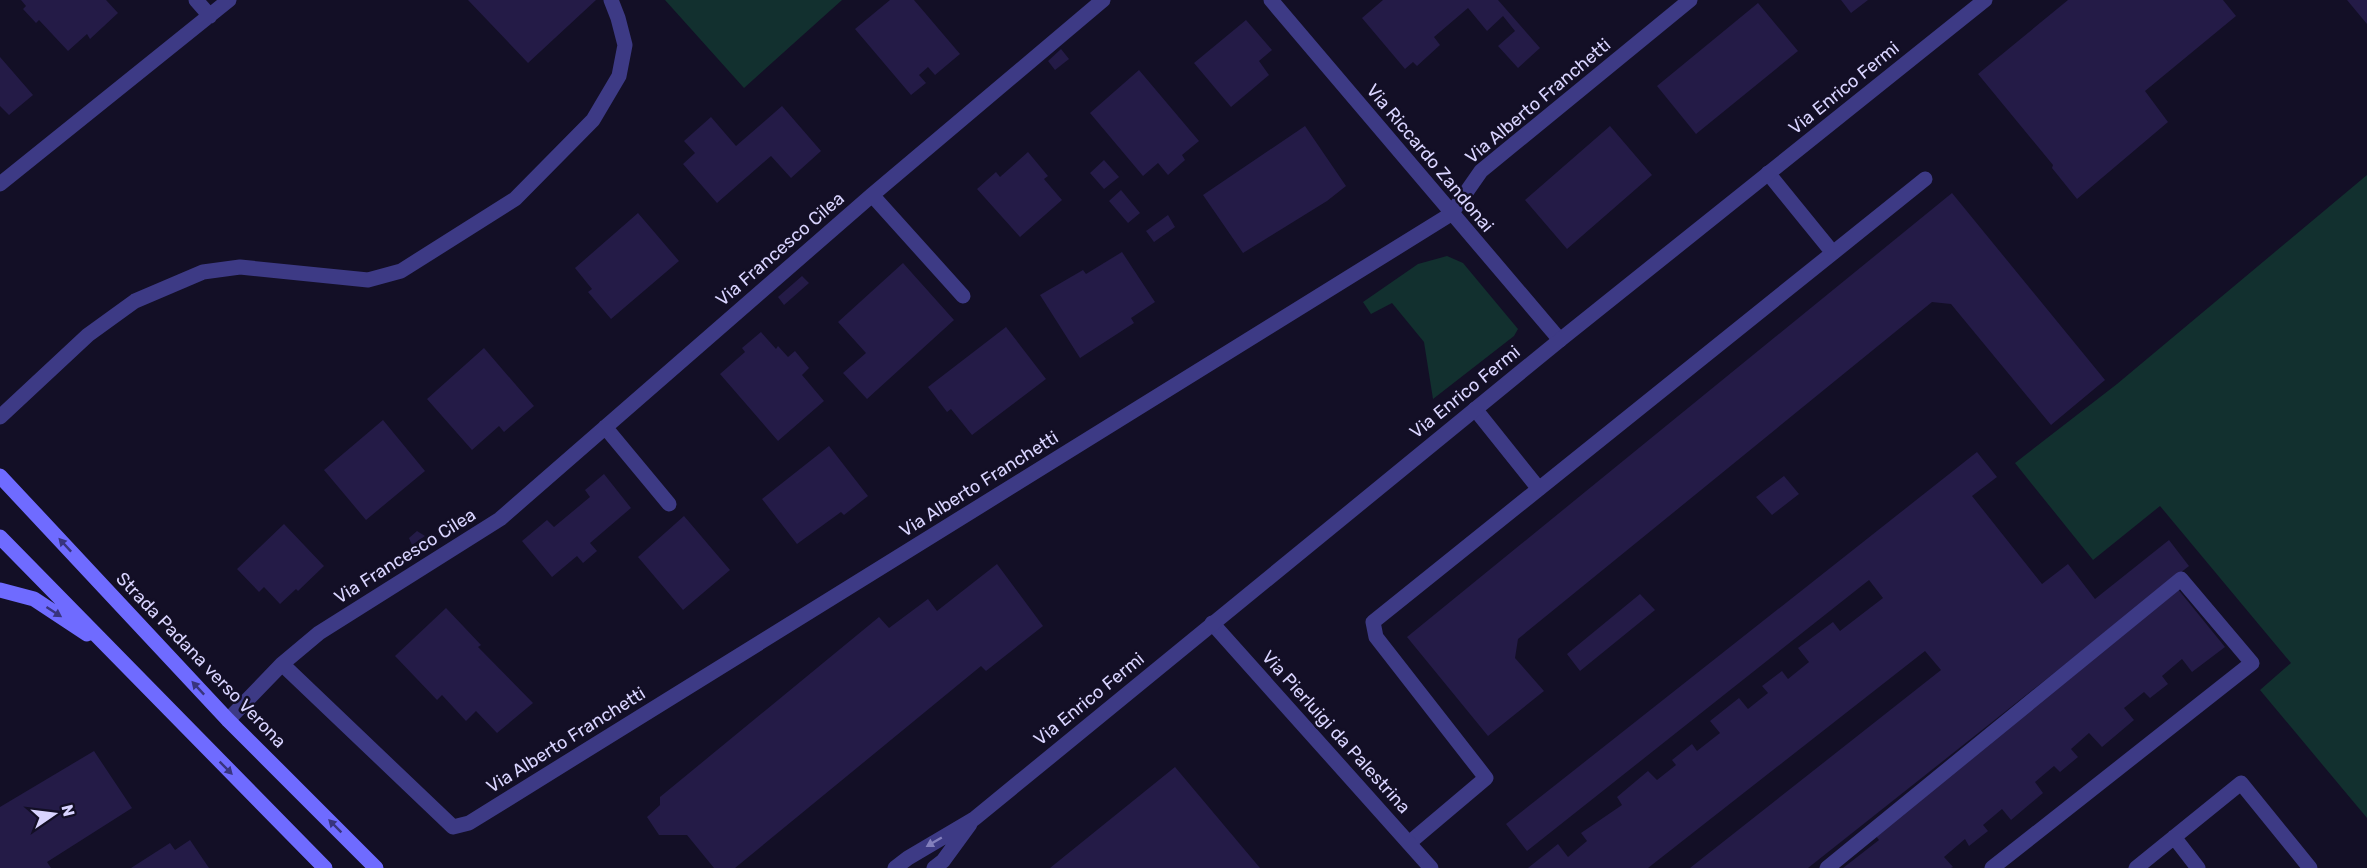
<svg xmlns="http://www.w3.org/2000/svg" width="2367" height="868" viewBox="0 0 2367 868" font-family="Rubik,sans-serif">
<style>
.green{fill:#12302f}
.building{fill:#241b47}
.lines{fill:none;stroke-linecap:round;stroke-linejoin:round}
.service{stroke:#3d3a85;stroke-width:15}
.minor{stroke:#3d3a85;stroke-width:15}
.tertiary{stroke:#3d3a85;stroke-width:15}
.secondary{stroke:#6f6bff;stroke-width:15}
.oneway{fill:#38347d}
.oneway2{fill:#837fbc}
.labels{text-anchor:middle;stroke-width:5;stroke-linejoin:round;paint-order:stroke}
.street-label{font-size:18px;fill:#d9d4ff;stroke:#130f26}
</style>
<rect width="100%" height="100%" fill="#130f26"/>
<path class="green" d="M665 0H842L744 88Z
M2367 175V818L2260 690 2291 663 2160 506 2093 560 2015 463 2117 384Z
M1447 256 1463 263 1518 329 1514 336 1433 399 1424 342 1392 303 1371 314 1363 302 1418 264Z"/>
<path class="building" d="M21 0H106L118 13 90 39 87 34 68 51 39 20 36 23 23 9 26 6Z
M468 0H596L528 63Z
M890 0H914L960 54 935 75 928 67 919 75 926 83 911 95 855 29Z
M1383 0H1498L1540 48 1518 68 1498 46 1515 31 1503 16 1487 31 1468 8 1434 37 1440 45 1417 66 1413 62 1405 69 1362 18Z
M1841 0H1868L1851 13Z
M2068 0H2223L2236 16 2145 91 2168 122 2077 199 2052 168 2053 165 1978 74Z
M2347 0H2367V24Z
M1758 3 1798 51 1696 134 1657 86Z
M1246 20 1272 50 1259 61 1269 75 1231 107 1194 63Z
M1061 49 1069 59 1055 70 1048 61Z
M0 57 33 95 9 115 0 106Z
M1139 70 1199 141 1182 155 1185 160 1168 175 1158 163 1143 176 1090 113Z
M782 106 821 151 791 178 771 156 717 203 683 164 695 153 684 141 711 117 736 146Z
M1305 126 1346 186 1327 201 1243 253 1203 195Z
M1610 126 1652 175 1567 249 1525 200Z
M1028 152 1048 176 1044 179 1062 200 1020 237 977 189 996 172 1000 177Z
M1104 160 1119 177 1104 189 1090 173Z
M1121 190 1140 213 1128 223 1109 201Z
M1952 193 2105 380 2051 425 1951 304 1932 302 1518 639 1515 658 1544 691 1488 736 1407 637Z
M638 213 679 261 611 319 588 292 592 289 575 268Z
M1168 215 1175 227 1154 242 1146 231Z
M1122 252 1155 302 1131 318 1134 323 1080 358 1040 295 1083 270 1086 274Z
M903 263 954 320 867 399 843 373 866 353 838 322Z
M802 276 809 283 784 305 778 297Z
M1006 327 1046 379 972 435 951 409 947 412 928 387Z
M761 332 776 349 778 346 788 357 795 351 809 368 802 375 824 401 778 441 720 374 745 352 742 348Z
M484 348 534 406 504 432 499 426 472 450 427 399Z
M383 420 425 471 366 520 324 470Z
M829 446 868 496 844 515 841 512 797 544 762 499Z
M1977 452 1997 477 1972 496 2042 584 2068 564 2095 599 2169 540 2189 566 1808 868H1690L1941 670 1925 651 1648 868H1528L1558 844 1568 857 1587 841 1581 833 1622 805 1617 797 1648 771 1657 780 1676 765 1672 760 1692 744 1697 751 1720 733 1710 721 1739 698 1748 709 1768 693 1762 686 1782 671 1788 679 1809 662 1798 648 1833 622 1840 631 1883 598 1869 580 1527 851 1506 824Z
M604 474 631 508 590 543 597 551 583 563 577 556 552 577 522 541 547 520 554 527 590 497 585 490Z
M1784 476 1799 494 1772 515 1756 497Z
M684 516 730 570 683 610 638 557Z
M284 524 324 566 298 591 296 589 280 604 264 587 259 592 237 569Z
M417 531 425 536 412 545 409 538Z
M997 564 1043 626 986 671 981 666 735 868H714L687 835H659L647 817 660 805V797L879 617 889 628 928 599 937 611Z
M2177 588 2225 647 2192 672 2182 659 2162 676 2168 684 2150 698 2144 692 2124 708 2134 720 2102 747 2089 733 2071 749 2078 757 2060 772 2054 766 2035 782 2043 793 2011 820 2002 809 1983 825 1988 831 1969 846 1965 839 1944 857 1953 867 1951 868H1843L1879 840 1875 835Z
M1640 594 1655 610 1580 671 1567 654Z
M446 608 481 645 478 647 533 703 497 733 476 711 466 721 442 695 437 700 395 656Z
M94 751 132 808 47 862 51 868H0V807Z
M1175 767 1260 868H1050Z
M190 840 209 868H131L170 843 175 850Z"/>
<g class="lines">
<path class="service" d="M1768 173 1833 253
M1475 409 1539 489
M0 417 88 335 135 301 203 272 240 267 368 280 401 271 515 199 593 120 619 76 625 45 618 18 611 0
M2174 837 2198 868
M1409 843 1486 778 1376 637 1373 622 1925 179
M1827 868 2181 579 2252 663 1992 868
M2136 868 2241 783 2310 868"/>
<path class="minor" d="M196 0 210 16
M1271 0 1560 340
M0 184 229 0
M872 195 963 296
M605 427 669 504
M1212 623 1431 868
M282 664 453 827 469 823 1451 214 1481 171 1690 0
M228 720 282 664 319 633 500 519 872 195 1103 0"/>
<path class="tertiary" d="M895 868 908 858 974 819 1560 340 1985 0
M934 868 943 861 970 824"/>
<path class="secondary" d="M0 476 228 720 376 868
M0 537 325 868
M0 590 34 599 87 634"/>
</g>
<defs><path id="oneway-solid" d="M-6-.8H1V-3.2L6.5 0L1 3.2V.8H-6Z" transform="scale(1.5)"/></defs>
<g class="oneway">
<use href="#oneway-solid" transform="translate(65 545) rotate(-133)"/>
<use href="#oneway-solid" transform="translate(54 612) rotate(33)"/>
<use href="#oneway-solid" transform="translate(198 688) rotate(-133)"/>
<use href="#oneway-solid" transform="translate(226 768) rotate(45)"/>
<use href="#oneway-solid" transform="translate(335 826) rotate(-135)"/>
</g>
<use class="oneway2" href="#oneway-solid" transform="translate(934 842) rotate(150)"/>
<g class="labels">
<g class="street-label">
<text transform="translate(1844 88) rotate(-39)" y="6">Via Enrico Fermi</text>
<text transform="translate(1538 101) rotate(-40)" y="6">Via Alberto Franchetti</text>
<text transform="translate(1430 158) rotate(50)" y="6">Via Riccardo Zandonai</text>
<text transform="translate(780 249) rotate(-41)" y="6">Via Francesco Cilea</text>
<text transform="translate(1465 392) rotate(-39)" y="6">Via Enrico Fermi</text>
<text transform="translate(979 484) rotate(-32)" y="6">Via Alberto Franchetti</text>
<text transform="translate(405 556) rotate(-32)" y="6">Via Francesco Cilea</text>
<text transform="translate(201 660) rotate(46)" y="6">Strada Padana verso Verona</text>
<text transform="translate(1089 699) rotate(-39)" y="6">Via Enrico Fermi</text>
<text transform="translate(1336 732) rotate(48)" y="6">Via Pierluigi da Palestrina</text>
<text transform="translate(566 740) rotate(-32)" y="6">Via Alberto Franchetti</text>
</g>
</g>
<g transform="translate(54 814) rotate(76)" stroke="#130f26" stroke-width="4.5" paint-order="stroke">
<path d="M0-4.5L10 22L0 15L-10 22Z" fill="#d9d4ff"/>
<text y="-9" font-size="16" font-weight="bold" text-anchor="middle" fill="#d9d4ff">N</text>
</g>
</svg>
